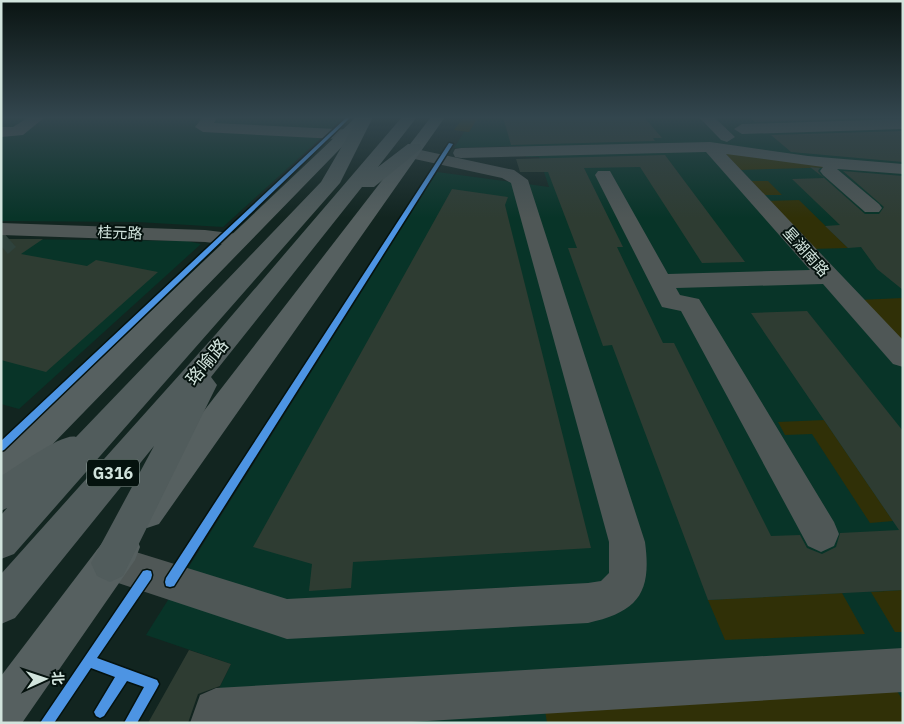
<svg xmlns="http://www.w3.org/2000/svg" width="904" height="724" viewBox="0 0 904 724" font-family="'IBM Plex Sans','Noto Sans SC',sans-serif">
<style>
.built{fill:#083428}
.green{fill:#303007}
.building{fill:#2e3c32}
.lines{fill:none;stroke-linecap:round;stroke-linejoin:round}
.minor-tunnel{stroke:#2f423c;stroke-width:21;stroke-dasharray:21 11;stroke-linecap:butt}
.minor{fill:#4f5756;fill-rule:evenodd}
.major{fill:#566060;fill-rule:evenodd}
.highway{fill:#515c5c;fill-rule:evenodd}
.cycleway-casing{stroke:#05120e;stroke-width:3}
.cycleway{fill:#4d94e3;fill-rule:evenodd}
.labels{text-anchor:middle;stroke-width:4;stroke-linejoin:round;paint-order:stroke}
.far-street-label{font-size:15px;fill:#d2e4dd;stroke:#05120e}
.shield{fill:#05120e;stroke:#94a59f;stroke-width:1}
.shield-label{font-size:16px;font-weight:bold;fill:#d2e4dd}
.street-label{font-size:18px;fill:#d2e4dd;stroke:#05120e}
</style>
<rect width="100%" height="100%" fill="#122520"/>
<path class="built" d="M1 117H344L223 227 137 222 1 221Z
M478 117H903V723H202L231 664 146 635 437 172 549 187 539 157H526L522 146 454 148 464 132H469Z
M1 239 187 241 201 244 19 409 1 404Z"/>
<path class="green" d="M464 117H478L469 132 454 130Z
M716 146 844 167 739 170Z
M748 181H768L782 195H760Z
M799 200 848 248 810 249 766 201Z
M903 298V341L858 300Z
M824 420 893 521 870 523 812 434 785 435 778 422Z
M903 590V632H895L871 592Z
M842 593 865 634 725 640 708 600Z
M892 682 903 701V723H547L544 704Z"/>
<path class="building" d="M503 117H644L662 138H653L655 141 511 145Z
M749 117H903L755 122Z
M903 131V162L791 152 771 135Z
M665 155 745 262 702 263 640 167 584 168 623 247H617L663 343H674L771 536 800 535 807 548 822 554 836 547 840 533 899 530 751 313 807 311 903 431V590L708 600 612 345 603 346 568 248H577L548 172H520L516 159Z
M810 167 820 168 818 171 822 176 865 214H879L884 207 843 171 903 176V290L877 269 861 247 848 248 825 226 840 225 792 179 824 178Z
M452 189 508 197 505 205 591 548 353 562 351 588 309 591 312 564 253 547Z
M1 239H43L21 254 87 266 96 260 158 272 46 372 1 360Z
M189 650 231 664 220 686 198 694 188 723H148Z"/>
<g class="lines">
<path class="minor-tunnel" d="M1 246 9 239"/>
<path class="minor" d="M29 117H45L23 135 1 137V127H13Z
M203 117H217L214 123 356 130 364 135 356 140 203 132 195 127Z
M699 117H714L735 137 727 142 721 140Z
M903 119V129L742 134 734 129 742 124Z
M710 142 808 156 903 164V174L837 169 879 204 882 208 879 212H865L823 175 820 171 823 167 726 154 903 340V367L893 364 823 284 676 288 680 295 699 299 834 522 839 534 834 546 821 552 808 546 681 311 662 307 659 301 595 175 598 171H610L668 274 810 270 706 152 461 158 455 157 453 153 455 149 461 148Z
M416 149 514 170 528 180 645 542C652 593 638 612 588 623L287 639 97 576 91 563 97 550 110 544 287 599 588 583 601 581 609 573V542L511 183 502 178 410 158 408 154 410 150Z
M1 223 205 230 246 235 249 240 246 245 238 246 205 242 1 235Z
M903 648V692L395 723H190L200 695 216 688Z"/>
<path class="major" d="M356 117H371L13 485 1 490V453Z
M431 117H445L159 524 147 528 135 524 129 512 135 500Z
M122 529 135 534 140 547 135 560 22 723H1V676L109 534Z"/>
<path class="highway" d="M359 117H373L340 183 14 554 1 559V515L7 508 1 511V476C15 468 63 432 76 437L321 182Z
M402 117H417L378 167 408 144H420L422 148 374 187H362L211 377 217 385 123 576 110 582 97 576 91 563 154 446 15 618 1 624V574L216 334Z"/>
<defs>
<path id="cycleway" d="M347 117H351L4 450 1 451V441Z
M449 143 453 144 174 586 170 587 166 586 165 582 166 578Z
M147 570 151 571 152 575 151 579 97 658 157 680 159 684 157 688 137 723H124L144 687 127 681 104 716 100 718 96 716 94 712 115 677 91 668 54 723H40L143 571Z"/>
</defs>
<use href="#cycleway" class="cycleway-casing"/>
<use href="#cycleway" class="cycleway"/>
</g>
<linearGradient id="sky" x2="0" y2="1"><stop stop-color="#0a1412"/><stop offset="0.54" stop-color="#33464e"/><stop offset="1" stop-color="#33464e" stop-opacity="0"/></linearGradient>
<rect width="904" height="218" fill="url(#sky)"/>
<g class="labels">
<g class="far-street-label">
<text transform="translate(120 233) rotate(2)" y="5">桂元路</text>
<text transform="translate(806 252) rotate(48)" y="5">星湖南路</text>
</g>
<rect class="shield" x="87" y="459.5" width="52" height="27" rx="4"/>
<g class="shield-label">
<text x="113" y="479">G316</text>
</g>
<g class="street-label">
<text transform="translate(207 362) rotate(-50)" y="6">珞喻路</text>
</g>
</g>
<rect width="904" height="724" fill="none" stroke="#d2e4dd" stroke-width="5"/>
<g transform="translate(45 679) rotate(87)" stroke="#05120e" stroke-width="4" paint-order="stroke">
<path d="M0-4L9 19L0 12L-9 19Z" fill="#d2e4dd"/>
<text y="-8" font-size="14" font-weight="bold" text-anchor="middle" fill="#d2e4dd">北</text>
</g>
</svg>
